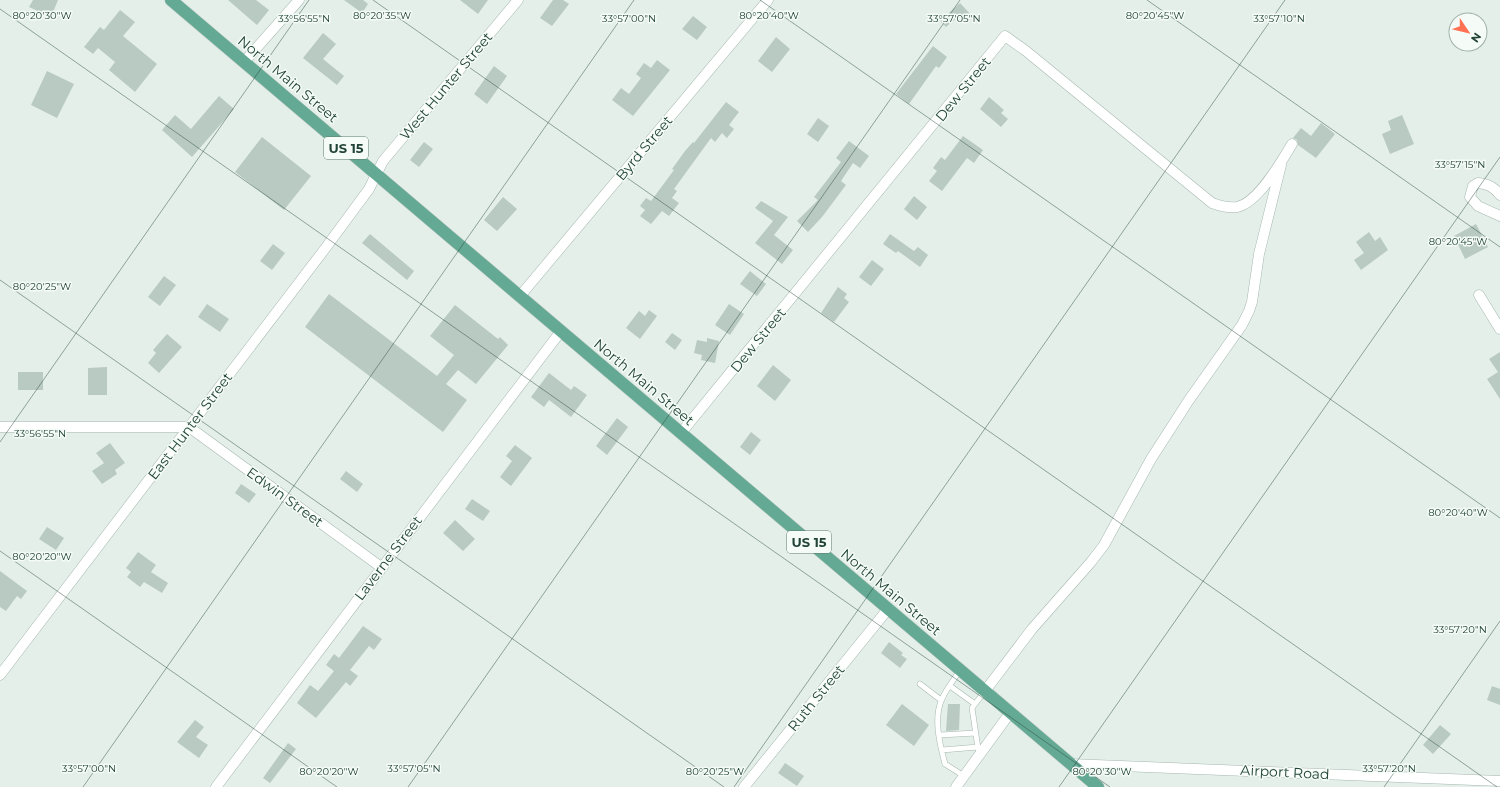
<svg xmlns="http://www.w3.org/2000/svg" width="1500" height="787" viewBox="0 0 1500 787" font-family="Montserrat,sans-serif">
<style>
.building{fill:#b9cac2}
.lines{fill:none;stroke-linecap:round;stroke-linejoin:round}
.lane-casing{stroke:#a6b8b0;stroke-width:6}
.street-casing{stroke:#a6b8b0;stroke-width:11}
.primary-casing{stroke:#c1cac7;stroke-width:13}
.lane{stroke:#fff;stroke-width:5}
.street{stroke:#fff;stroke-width:10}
.primary{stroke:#64a993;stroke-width:12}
.ticks{fill:none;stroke:#214338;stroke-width:1;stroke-opacity:0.45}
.labels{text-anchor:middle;stroke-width:3;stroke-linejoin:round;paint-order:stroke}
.shield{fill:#f5fbf7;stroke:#617a71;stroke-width:1}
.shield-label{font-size:13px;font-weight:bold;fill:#214338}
.street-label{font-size:14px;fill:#214338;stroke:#f5fbf7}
.ticks-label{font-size:10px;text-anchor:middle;fill:#214338;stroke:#f5fbf7;stroke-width:3;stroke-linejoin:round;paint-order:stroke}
</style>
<rect width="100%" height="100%" fill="#e4efe9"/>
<path class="building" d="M33 0H58L51 17 29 7Z
M228 0H256L269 10 257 25Z
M344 0H363L368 4 362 13Z
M460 0H488L478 14Z
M553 0H563L569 4 552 26 540 18Z
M960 3 973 17 966 23 959 16 946 27 940 21Z
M120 10 135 22 123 36 157 64 135 92 109 70 115 62 98 48 93 54 84 47 100 27 104 30Z
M693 16 707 27 697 40 682 29Z
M323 33 336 44 323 59 344 76 337 85 303 58Z
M776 37 790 49 772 72 758 61Z
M933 46 947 57 939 68 936 66 909 104 896 94Z
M657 60 670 70 633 116 612 100 621 88 629 94 641 78 636 74 644 63 651 68Z
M494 66 507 76 487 104 474 94Z
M47 71 74 84 57 118 31 105Z
M219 96 234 109 192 157 162 130 175 115 191 129Z
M989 97 1004 110 1001 113 1008 119 1001 127 980 109Z
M726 102 739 112 729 125 734 129 727 138 722 133 715 142 711 138 674 189 677 191 672 198 679 203 669 216 662 211 651 224 640 216 645 210 640 206 646 198 651 201 674 170 672 169 685 151 693 142 694 143Z
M1402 115 1414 144 1390 154 1382 134 1391 130 1388 121Z
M818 118 829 126 818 142 807 134Z
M1321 123 1335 134 1316 158 1298 145 1297 140 1293 138 1301 128 1311 136Z
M963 136 983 150 974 163 967 158 942 191 929 181 937 171 933 168 941 157 945 160Z
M262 137 311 176 284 210 235 172Z
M849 141 869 156 860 168 853 163 841 181 846 185 822 217 808 232 797 221 818 200 814 197 841 162 836 158Z
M424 142 433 149 419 167 410 160Z
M914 196 927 207 917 220 904 209Z
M503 197 517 209 497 231 484 220Z
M761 201 788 217 774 235 793 250 782 264 755 243 773 221 755 208Z
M1476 224 1488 247 1465 259 1454 236Z
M1369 232 1375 241 1380 237 1388 250 1361 270 1354 260 1364 253 1356 242Z
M370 234 414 271 407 280 362 243Z
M890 234 914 251 918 247 928 255 920 267 898 251 896 253 883 244Z
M273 244 285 253 272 270 260 261Z
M872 260 884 269 871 286 859 277Z
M750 271 766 284 757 296 740 284Z
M164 276 176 285 160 306 148 297Z
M838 287 847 294 844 298 849 302 834 322 821 313Z
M329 294 437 376 454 355 430 336 455 305 498 339 500 337 508 345 476 384 458 370 446 384 467 400 443 432 305 327Z
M207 304 229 319 220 332 198 317Z
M729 304 744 314 730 335 715 325Z
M649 310 657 316 640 339 626 328 639 311 645 316Z
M672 333 682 340 675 350 665 342Z
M167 334 182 347 159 373 148 363 156 353 153 350Z
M707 338 719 341 715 363 701 360 702 355 694 353 697 340 707 342Z
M1500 352V399L1487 379 1498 372 1489 359Z
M773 365 791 380 775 401 757 386Z
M107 367V395H88V368Z
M18 372H43V390H18Z
M549 373 571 390 574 386 587 395 571 417 549 400 544 407 531 397Z
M617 418 628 427 607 455 596 446Z
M751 432 761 440 750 455 740 447Z
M110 443 125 463 115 470 117 474 102 484 92 471 104 463 96 453Z
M515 445 532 458 511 486 500 477 512 461 506 456Z
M346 471 363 484 357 492 340 479Z
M241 484 256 494 249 503 235 493Z
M472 499 490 511 483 521 465 509Z
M455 520 475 539 463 551 443 533Z
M47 527 64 538 56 550 39 539Z
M138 552 156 565 151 572 168 583 162 593 144 582 140 587 127 577 131 572 126 568Z
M0 571 27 591 21 599 17 596 6 611 0 607Z
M363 626 382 639 374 650 369 646 350 670 358 676 350 686 346 682 316 718 297 703 310 685 318 691 334 671 326 665 334 654 339 658Z
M889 642 903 653 901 655 907 659 900 668 881 653Z
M1492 686 1500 689V705L1487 700Z
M902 704 929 725 914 746 886 725Z
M948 704H960L959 730 946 731Z
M195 720 204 727 196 737 208 745 199 758 177 742Z
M1440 725 1451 734 1433 754 1423 745Z
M288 743 296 749 270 783 263 778Z
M785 763 804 776 797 786 778 773Z"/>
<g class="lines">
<defs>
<path id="lane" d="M960 670C954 680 946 689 942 699 933 718 940 745 945 764L964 776
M920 684 941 700
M950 686 975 704
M940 735 976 733
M942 750 978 747
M979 755 972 708 985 691"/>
<path id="street" d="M244 62 299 0
M1500 195C1494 187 1488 184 1478 183L1473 186 1470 197 1478 206 1500 216
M1479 295 1500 329
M520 296 768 0
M0 427H189L381 567
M681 433 1005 36 1026 51 1212 203C1220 206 1228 208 1237 207 1258 203 1282 161 1292 144
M0 675 324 250 369 189 383 161 518 0
M985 691 1032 629 1091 562 1104 545 1151 459 1189 400 1242 325 1249 311 1252 302 1259 254 1281 165
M1070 764 1500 781
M216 787 561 331
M744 787 888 609
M956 787 1010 713"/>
<path id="primary" d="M171 0 1098 787"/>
</defs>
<use href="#lane" class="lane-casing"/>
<use href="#street" class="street-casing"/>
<use href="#primary" class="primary-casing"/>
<use href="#lane" class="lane"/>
<use href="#street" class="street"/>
<use href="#primary" class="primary"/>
</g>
<path class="ticks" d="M373 0 1497 787M760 0 1500 518M1147 0 1500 247M0 9 1110 787M0 280 724 787M0 442 309 0M0 551 337 787M83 787 634 0M408 787 960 0M734 787 1285 0M1059 787 1500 157M1384 787 1500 621"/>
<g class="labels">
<g class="shield">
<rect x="324" y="137" width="44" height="22" rx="3"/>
<rect x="787" y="531" width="44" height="22" rx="3"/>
</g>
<g class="shield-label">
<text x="346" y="153">US 15</text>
<text x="809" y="547">US 15</text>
</g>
<g class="street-label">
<text transform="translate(288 79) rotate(40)" y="5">North Main Street</text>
<text transform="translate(446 86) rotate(-50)" y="5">West Hunter Street</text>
<text transform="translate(963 89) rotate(-51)" y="5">Dew Street</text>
<text transform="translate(644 148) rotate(-50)" y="5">Byrd Street</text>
<text transform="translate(758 340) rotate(-51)" y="5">Dew Street</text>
<text transform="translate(644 382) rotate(40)" y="5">North Main Street</text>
<text transform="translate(190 426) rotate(-53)" y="5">East Hunter Street</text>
<text transform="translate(285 497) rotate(36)" y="5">Edwin Street</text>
<text transform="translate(388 558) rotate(-53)" y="5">Laverne Street</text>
<text transform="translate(891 592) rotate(40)" y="5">North Main Street</text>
<text transform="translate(816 698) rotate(-51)" y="5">Ruth Street</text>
<text transform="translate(1285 772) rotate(3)" y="5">Airport Road</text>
</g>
</g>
<g class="ticks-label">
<text x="42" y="19">80°20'30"W</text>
<text x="382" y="19">80°20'35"W</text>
<text x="769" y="19">80°20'40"W</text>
<text x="1155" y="19">80°20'45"W</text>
<text x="304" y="22">33°56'55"N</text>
<text x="629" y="22">33°57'00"N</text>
<text x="954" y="22">33°57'05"N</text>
<text x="1279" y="22">33°57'10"N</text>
<text x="1460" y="168">33°57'15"N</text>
<text x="1458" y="245">80°20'45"W</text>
<text x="42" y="290">80°20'25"W</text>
<text x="40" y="437">33°56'55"N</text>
<text x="1458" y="516">80°20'40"W</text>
<text x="42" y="560">80°20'20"W</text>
<text x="1460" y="633">33°57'20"N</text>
<text x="89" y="772">33°57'00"N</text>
<text x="414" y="772">33°57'05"N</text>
<text x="1389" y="772">33°57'20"N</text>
<text x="329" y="775">80°20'20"W</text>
<text x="715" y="775">80°20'25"W</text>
<text x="1102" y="775">80°20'30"W</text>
</g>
<g transform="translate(1468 32) rotate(125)"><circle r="19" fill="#f5fbf7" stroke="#a0b1ab"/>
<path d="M0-3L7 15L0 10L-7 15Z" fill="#ff7152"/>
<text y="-6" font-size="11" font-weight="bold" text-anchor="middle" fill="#214338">N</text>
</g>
</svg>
